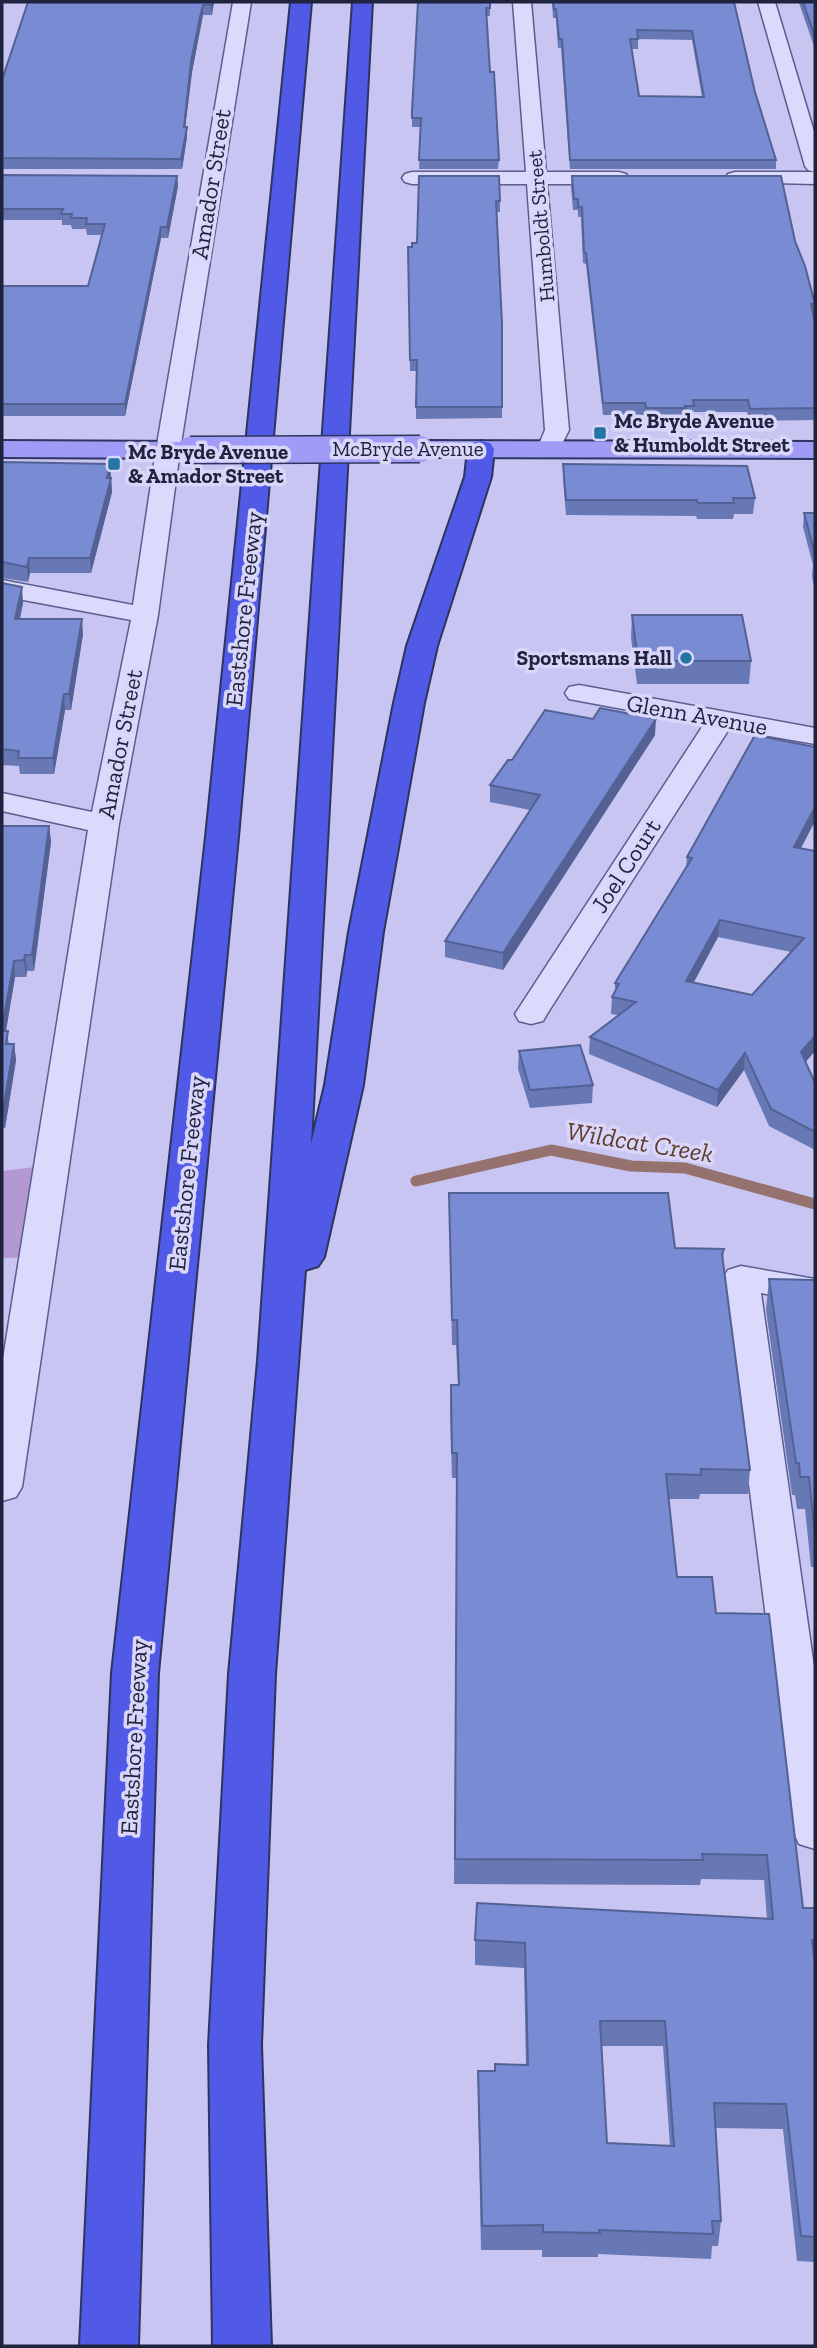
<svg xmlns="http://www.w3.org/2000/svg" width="817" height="2348" viewBox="0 0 817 2348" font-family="'Zilla Slab',serif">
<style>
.green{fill:#b498d2}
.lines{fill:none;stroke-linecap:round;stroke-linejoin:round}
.stream{stroke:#95726d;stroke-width:11}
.minor-casing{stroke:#595e8f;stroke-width:3}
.major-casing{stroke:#2d355d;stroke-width:4}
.highway-casing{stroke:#2d355d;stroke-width:4}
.minor{fill:#dcdafc;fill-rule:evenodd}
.major{fill:#a09bf7;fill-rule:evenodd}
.highway{fill:#505ae7;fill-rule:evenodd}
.major-bridge-casing{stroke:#2d355d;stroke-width:29;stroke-linecap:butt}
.major-bridge{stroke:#a09bf7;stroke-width:26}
.wall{fill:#6778b5;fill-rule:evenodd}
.shaded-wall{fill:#546194}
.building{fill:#788bd3;stroke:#546194;stroke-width:2;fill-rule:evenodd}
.poi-dot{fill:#2475a4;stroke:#d9d6f9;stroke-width:2.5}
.labels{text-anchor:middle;stroke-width:7;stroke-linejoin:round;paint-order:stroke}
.far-street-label{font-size:21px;fill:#1e233e;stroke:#d9d6f9}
.far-poi-label{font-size:21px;font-weight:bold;fill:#1e233e;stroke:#d9d6f9;text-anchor:start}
.street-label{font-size:24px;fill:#1e233e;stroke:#d9d6f9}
.water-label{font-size:26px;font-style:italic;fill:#5f3c2c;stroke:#d9d6f9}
</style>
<rect width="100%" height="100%" fill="#c8c5f2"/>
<path class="green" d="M52 1165 37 1257 2 1258V1171Z"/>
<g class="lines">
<path class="stream" d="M416 1181 551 1150 631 1166 685 1168 815 1204"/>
<defs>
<path id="minor" d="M233 2H251L180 450 158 615 119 824 22 1487 16 1497 2 1501V1365L88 830 2 811V793L92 812 131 620 2 596V580L133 605 156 450Z
M513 2H531L546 172H619L626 174 629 178 626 182 619 184H547L569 430 557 454 549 456 541 454 537 449 545 430 527 184H412L405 182 402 178 405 174 412 172H526Z
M758 2H775L815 135V172L808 170 805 166Z
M735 172H815V184L728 182 725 178 728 174Z
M579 685 815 728V744L729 729 547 1014 543 1021 531 1024 519 1021 515 1014 704 724 569 699 565 693 569 687Z
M741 1266 815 1279V1303L761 1293 815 1674V1849L799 1844 793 1831 723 1278 728 1270Z"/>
<path id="major" d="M2 441 190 442 199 444 203 450 199 456 190 458 2 457Z
M420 441 815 442V458L420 457 411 455 407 449 411 443Z"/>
<path id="highway" d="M291 2H311L238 837 158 1673 138 2346H80L112 1673 206 837Z
M353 2H372L311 1144 325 1085 349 932 394 703 407 646 465 477 468 449 472 443 481 441 490 443 494 449 491 477 437 646 424 703 383 932 363 1085 324 1257 318 1266 305 1270 275 1674 261 2045 271 2346H213L209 2045 229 1674 258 1361Z"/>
</defs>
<use href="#minor" class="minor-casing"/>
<use href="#major" class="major-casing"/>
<use href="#highway" class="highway-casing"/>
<use href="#minor" class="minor"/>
<use href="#major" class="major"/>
<use href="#highway" class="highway"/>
<defs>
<path id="major-bridge" d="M190 450 420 449"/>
</defs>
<use href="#major-bridge" class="major-bridge-casing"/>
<use href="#major-bridge" class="major-bridge"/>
</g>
<path class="wall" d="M28 2H214L212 15H203L192 72 185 127 187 137 182 169H2V80Z
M490 2V16H486L490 72 499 160 498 169H419L421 127H412V111Z
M552 2H734L755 92 776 160V169H570L561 48H558L556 18H553ZM638 39 692 40 702 97 639 96 631 49H638Z
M800 2H815V49L799 3Z
M2 175 177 176 178 186 168 238H161L125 416H2V286H88L102 235H87L86 229H72L71 225H62V220H2Z
M419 176 500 201V212H496L502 324V418L416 419V371H410L408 247H412L417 243Z
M572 176 795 241 815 304 814 315 815 323V420L749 421 747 412H693V418H685V420H645V415H603L586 264 583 263 581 217H578V210H573L571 187Z
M2 462 110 464 112 492 91 573H30L28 582 2 578Z
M563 464 755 498 753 514H734L733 519H697L696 516 566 515 563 479Z
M804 513H815V592L812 576 813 565 803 527Z
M2 583 23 603 20 619 83 634 71 710H65L54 774H20L19 766 2 765Z
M632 615 751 661 749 684H637L631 638Z
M593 719 655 735 503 970 445 957V941L530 810 490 802V785L512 760Z
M815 747V821L801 848 815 851V1051L805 1062 815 1083V1150L769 1126 744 1070 717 1107 589 1054 590 1037 618 1015 611 1014 612 997 615 991V983L686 869 687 857ZM718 937 791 952 752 995 694 982Z
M2 826H49L51 842 34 971H27L26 977H15L6 1031 9 1044H14L16 1060 5 1128H2Z
M519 1051 593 1085 592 1103 530 1108 518 1069Z
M449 1193 675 1248 724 1249 723 1261 750 1470 748 1494H700L699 1499H669L677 1577 716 1613 803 1908H815V2262L797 2261 783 2129 716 2128 721 2221 718 2246H712L711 2259 598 2254V2257H542V2250H481L478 2096V2071H495L526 2065 524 1968 475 1965V1940L767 1919 764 1880 701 1879 700 1885 454 1884 457 1478H452L450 1409 451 1385H458L456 1345H452ZM602 2046H663L670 2146 607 2143Z
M769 1279 815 1280V1567H811L805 1509H797L795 1495H792L766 1310Z"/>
<path class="shaded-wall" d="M212 2H214L212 15 211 5Z
M203 5V15L192 72 184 137V127L191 62Z
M187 127V137L182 169 181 159Z
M177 176 178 186 168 238 167 227Z
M161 227V238L125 416V404Z
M110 464 112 492 91 573 90 558Z
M29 558 30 573 28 582 27 567Z
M22 587 23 603 16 635 15 619Z
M82 619 83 634 71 710 69 694Z
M64 694 65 710 54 774 53 758Z
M656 719 655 735 503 970V953Z
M815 807V821L793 863 794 847Z
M49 826 51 842 34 971 32 955Z
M720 920 718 937 685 998 686 981Z
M25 955 27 971 26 977 24 960Z
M14 961 15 977 3 1048 2 1028Z
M815 1036V1051L799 1070 801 1052Z
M14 1044 16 1060 5 1128 3 1111Z
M745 1053 744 1070 717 1107 718 1090Z"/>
<path class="building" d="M28 2H212L211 5H203L200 17 191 62 184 127H187L181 159 2 158V80Z
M418 2H490V8H486L490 72H494L499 160H419L421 118H412V111Z
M553 2H734L755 92 776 160H570L562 39H559L556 9H554ZM637 30 692 31 704 97 639 96 630 39H638Z
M803 2H815V37Z
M2 175 177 176 167 227H161L125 404H2V286H88L105 224H86L87 218H71L72 214H61L63 209H2Z
M419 176H499L500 201H496L502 324V407H416L417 360H410L408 247H412V243H417Z
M572 176H781L795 241 805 266 815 304H811L815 323V408L750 409 748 400H693L694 406H685L686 408H646L645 403H603L586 253 584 252 582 207H578V199H574Z
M2 462 110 464 107 478H111L90 558H29L27 567 2 562Z
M563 464 747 466 755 498H733L734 503H698L697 500H566Z
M804 513H815V554Z
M2 583 22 587 15 619H82L69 694H64L53 758H18L19 751 2 749Z
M632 615H742L751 661H638Z
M600 708 656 719 503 953 445 941 540 795 490 785 508 760H512L545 710 593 719Z
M755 735 815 747V807L794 847 815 851V1036L801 1052 815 1083V1132L771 1109 745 1053 718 1090 590 1037 636 1002 612 997 619 984 615 983 692 858 687 857ZM720 920 804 938 752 995 686 981Z
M2 826H49L32 955H25L24 960 14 961 2 1028Z
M2 1031H8L6 1044H14L3 1111H2Z
M580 1045 593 1085 530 1090 519 1051Z
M449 1193H668L675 1248 724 1249 722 1254 750 1470 701 1469V1475L666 1474 677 1577H712L716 1613 769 1614 803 1908H815V1940H812L815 1965V2237L801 2236 786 2104 714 2103 721 2221H712L713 2234 599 2230 600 2233 543 2232V2225L482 2226 478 2071H495V2064L528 2065 525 1943 475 1940 477 1903 773 1919 767 1855 702 1854 703 1860 455 1859 457 1453H452L451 1385H459L457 1320H452ZM600 2021H665L674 2146 607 2143Z
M769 1279 815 1280V1535L809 1477H800L799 1463H796Z"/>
<g class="poi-dot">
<rect x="593" y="426" width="14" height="14" rx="3.5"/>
<rect x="107" y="457" width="14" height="14" rx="3.5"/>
<circle cx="686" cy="658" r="7"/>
</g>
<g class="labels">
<g class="far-street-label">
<text transform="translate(541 226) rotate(-95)" y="7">Humboldt Street</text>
<text x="408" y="456">McBryde Avenue</text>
</g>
<g class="far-poi-label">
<text x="614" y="428">Mc Bryde Avenue<tspan x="614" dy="24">&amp; Humboldt Street</tspan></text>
<text x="128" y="459">Mc Bryde Avenue<tspan x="128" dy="24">&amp; Amador Street</tspan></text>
<text x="672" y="665" text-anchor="end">Sportsmans Hall</text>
</g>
<g class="street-label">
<text transform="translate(211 184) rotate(-81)" y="8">Amador Street</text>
<text transform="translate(244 609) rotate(-84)" y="8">Eastshore Freeway</text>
<text transform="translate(697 715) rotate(10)" y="8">Glenn Avenue</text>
<text transform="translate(120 744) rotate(-79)" y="8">Amador Street</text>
<text transform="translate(626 866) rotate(-57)" y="8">Joel Court</text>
<text transform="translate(187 1173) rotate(-84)" y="8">Eastshore Freeway</text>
<text transform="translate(134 1737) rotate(-87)" y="8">Eastshore Freeway</text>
</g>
<g class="water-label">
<text transform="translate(640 1142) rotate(9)" y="9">Wildcat Creek</text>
</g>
</g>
<rect width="817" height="2348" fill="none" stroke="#1e233e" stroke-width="7"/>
</svg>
